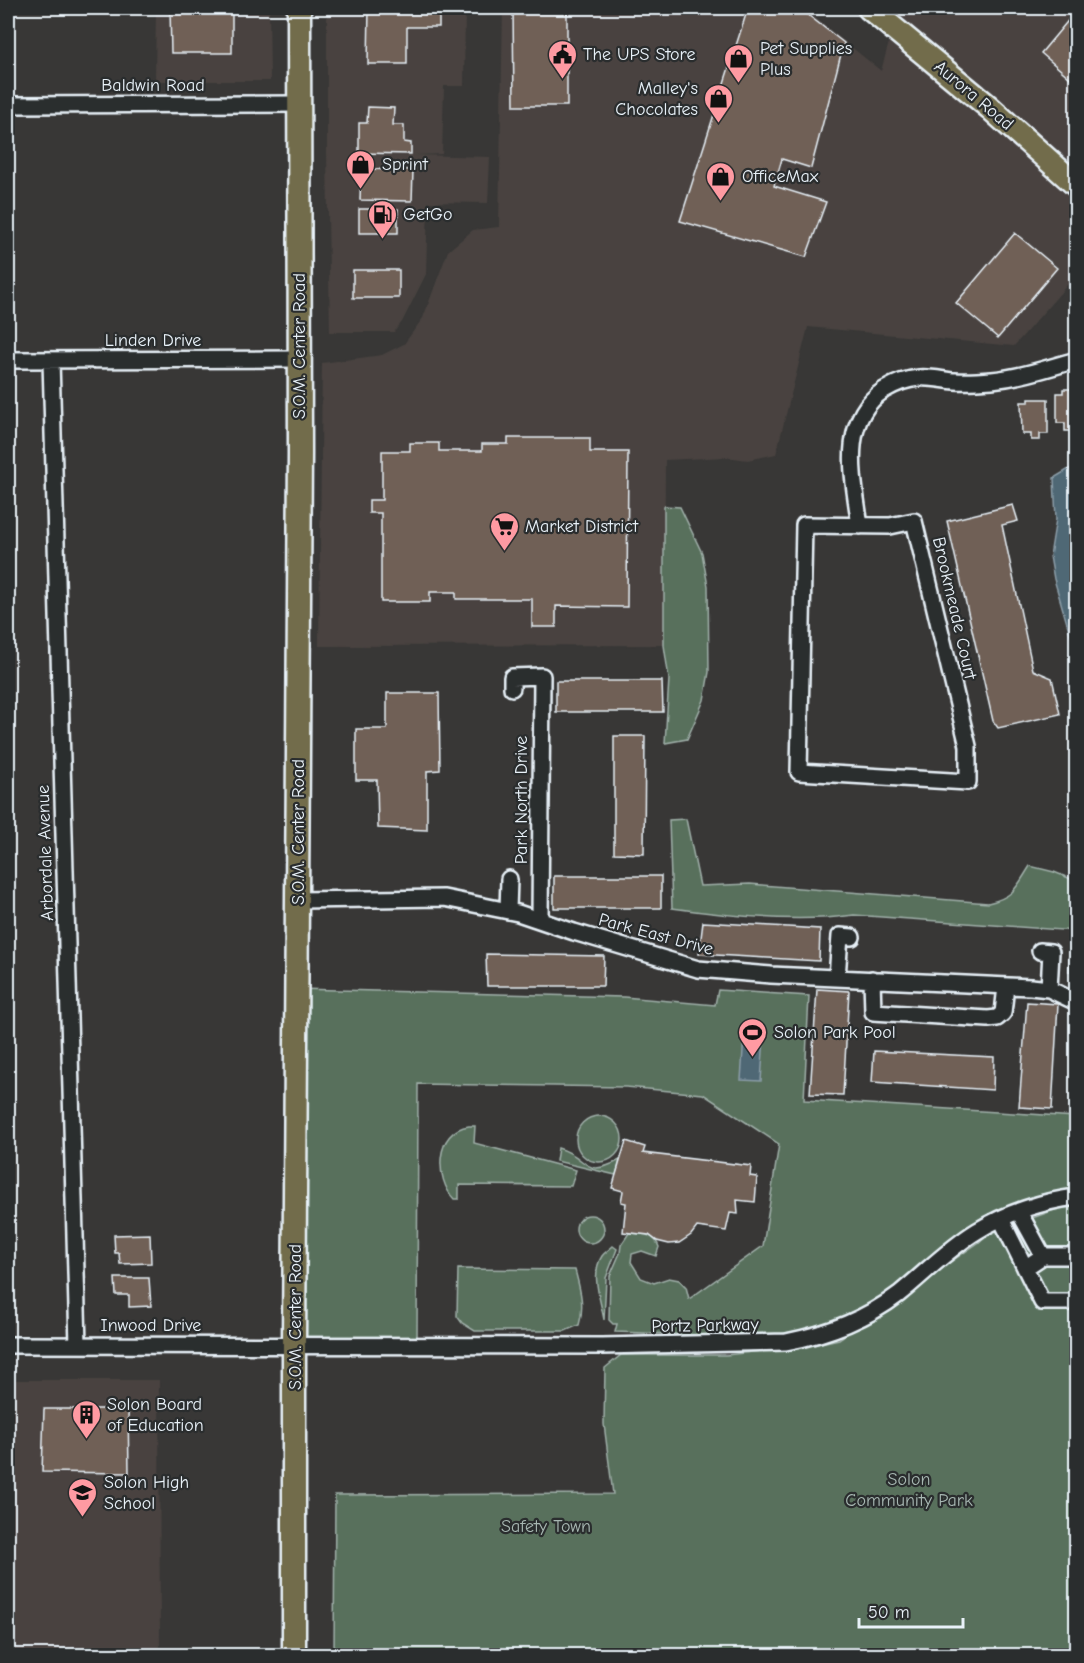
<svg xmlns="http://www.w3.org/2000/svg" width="1084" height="1663" viewBox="0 0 1084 1663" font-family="'Comic Neue',sans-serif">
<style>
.built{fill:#494340}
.green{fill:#58705c;stroke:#a0b0aa;stroke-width:1.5}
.water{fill:#4f6774;stroke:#8c9ea9;stroke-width:1.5}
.building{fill:#706057;stroke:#e8f1f8;stroke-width:1.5}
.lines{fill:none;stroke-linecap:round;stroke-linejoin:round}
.street-casing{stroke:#e8f1f8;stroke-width:20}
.primary-casing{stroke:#e8f1f8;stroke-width:27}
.street{stroke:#2a2d2e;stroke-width:15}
.primary{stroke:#726c4b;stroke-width:22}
.labels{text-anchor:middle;stroke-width:4.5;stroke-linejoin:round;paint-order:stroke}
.poi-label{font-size:18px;fill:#e8f1f8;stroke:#2a2d2e;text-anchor:start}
.street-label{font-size:18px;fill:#e8f1f8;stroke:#2a2d2e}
.park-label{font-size:18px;fill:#a7b7b2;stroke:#2a2d2e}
</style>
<rect width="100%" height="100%" fill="#383736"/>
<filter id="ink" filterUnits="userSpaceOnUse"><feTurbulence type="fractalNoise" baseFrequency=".0167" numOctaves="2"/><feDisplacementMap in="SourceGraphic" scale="12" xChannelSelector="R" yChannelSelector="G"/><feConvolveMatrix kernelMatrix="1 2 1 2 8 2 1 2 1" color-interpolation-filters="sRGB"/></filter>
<g filter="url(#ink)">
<path class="built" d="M156 8H269L270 81H155Z
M327 8H465L464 86H444L442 154 415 155 490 157 488 203 428 202 426 274 402 322 394 332H330L327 152Z
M503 8H803L881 71 893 28 869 8H1076V275L1014 346 808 327 776 454 748 460 726 457 665 460 664 645 319 646 322 363 382 355 404 344 423 318 448 251 473 230 499 227Z
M8 1380H159L160 1655 8 1656Z"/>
<path class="green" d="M664 506 680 507 702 553 708 586 709 672 704 700 687 739 665 743 669 679 664 645Z
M686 819 700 886 750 884 988 903C1014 897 1016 888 1030 866L1054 872 1076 881V931L854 915C799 923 728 916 672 908L669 820Z
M297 989 624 997 715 1005 718 990 809 996 804 1100 1076 1117V1188L1043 1194 1001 1209 958 1234 902 1283 867 1305 838 1319 806 1329 765 1337 615 1332 617 1324H613L609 1320 610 1276 620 1253 621 1245 629 1233C642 1234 654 1233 659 1247L656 1256 642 1251 632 1254 631 1262 641 1278 654 1283 669 1278 679 1280 686 1287 689 1299 763 1246 779 1144 703 1094 626 1087 418 1084 417 1345H294Z
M576 1139a23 23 0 1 1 46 0a23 23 0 1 1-46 0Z
M469 1126H475L474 1143 576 1170 571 1186 459 1185V1199H454C435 1179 434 1131 469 1126Z
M558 1148C590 1157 582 1180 620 1160L616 1175 556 1161Z
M1076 1207V1655L334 1656 335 1495 613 1494 604 1424 605 1368 621 1355H726L807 1346 839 1339 994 1232 1060 1208Z
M576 1229a14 14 0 1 1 28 0a14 14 0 1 1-28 0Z
M613 1246 617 1249 606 1278 604 1320C601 1301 590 1274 602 1256 604 1253 610 1249 613 1246Z
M458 1269 575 1270C580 1289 585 1306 579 1325L565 1331H475L462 1323 457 1316Z"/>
<path class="water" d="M1076 467V649L1073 644 1054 579 1050 556 1056 519 1054 478 1069 469Z
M744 1035 764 1037 761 1081 741 1080Z"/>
<path class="building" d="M170 8H232V53H171Z
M369 8H439V27H407V64H368Z
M513 8H567V106H514Z
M748 8H799L844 43 811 168 782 159 774 186 826 202 806 257 680 221Z
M1076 11V83L1041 53Z
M368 107 394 108 393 125H404V142L411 143V154L359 153V123H367Z
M361 169 413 170 412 201 360 200Z
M359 209H398V233H359Z
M1015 233 1057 268 998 338 956 303Z
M353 270H399V298H353Z
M1063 389H1076L1075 431H1065V423H1057V393H1063Z
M1029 399H1048V434H1040V440H1031V434H1022L1021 402H1029Z
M508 438H590V452H628L627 607 556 606V627H532V599H456V592H430V602H381V513H369V500H382V451H410V443H439V451H482V444H508Z
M1013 505 1018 521 1002 525 1033 670 1052 678 1060 714 998 728 993 721 947 521Z
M556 681H662L663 712H556Z
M387 693H439L440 770 427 771V830L378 828 377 780H356V729H387Z
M614 736H645L644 854 614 853Z
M554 876H661V908H554Z
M703 922 820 929 819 961 699 954Z
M1070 941H1076V973L1069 972Z
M486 954 604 956 603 986H487Z
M817 989 849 991 843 1095 810 1094Z
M1027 1002 1058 1004 1052 1109 1019 1107Z
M874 1051 994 1057 993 1090 872 1082Z
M626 1141 645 1147 643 1153 751 1166 750 1176 757 1177 755 1202 737 1200 738 1214 730 1213 726 1231 697 1227 691 1235 679 1243 669 1244 657 1241 649 1235 623 1232 626 1203 621 1202 623 1191 612 1188Z
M150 1234 151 1263 120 1264 119 1253H115L114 1235Z
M115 1278H149L151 1306 129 1307V1295H116Z
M44 1409H128L129 1473 42 1472Z"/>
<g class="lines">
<defs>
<path id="street" d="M8 105 299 104
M8 360 300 359
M51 360 78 1345
M914 521 968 746V782L799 772 804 525 890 526Z
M860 526C854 480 838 421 884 390 894 384 907 379 919 378 931 377 943 380 955 381 967 382 980 381 992 380 1021 377 1048 368 1076 360
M512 688V677L542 676 540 920
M298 900 444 898 518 913 574 932 698 969 771 975 1031 987 1049 989 1076 1002
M508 910 509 879
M1040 951 1051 952 1049 989
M837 978 840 936 852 937
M872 979 873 1012 988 1019 997 1018 1003 1013 1006 986
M1019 1212 1043 1256
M1001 1219 1042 1302H1076
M1025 1268 1043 1256H1076
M8 1345 602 1346 786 1342C828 1334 865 1320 899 1294 925 1273 949 1248 977 1231 1006 1213 1043 1201 1076 1197"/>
<path id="primary" d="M869 8 989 107 1076 185
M294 1656V1345L300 453 299 8"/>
</defs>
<use href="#street" class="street-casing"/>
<use href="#primary" class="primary-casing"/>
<use href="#street" class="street"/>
<use href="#primary" class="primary"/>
</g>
</g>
<defs>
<symbol id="civic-pin" viewBox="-11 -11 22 30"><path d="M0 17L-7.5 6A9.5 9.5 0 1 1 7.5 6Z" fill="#ff9aa2" stroke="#2a2d2e"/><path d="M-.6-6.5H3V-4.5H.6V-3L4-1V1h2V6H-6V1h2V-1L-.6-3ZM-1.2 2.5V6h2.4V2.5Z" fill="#111"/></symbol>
<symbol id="shop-pin" viewBox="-11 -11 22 30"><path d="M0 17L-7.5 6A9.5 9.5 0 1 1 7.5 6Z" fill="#ff9aa2" stroke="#2a2d2e"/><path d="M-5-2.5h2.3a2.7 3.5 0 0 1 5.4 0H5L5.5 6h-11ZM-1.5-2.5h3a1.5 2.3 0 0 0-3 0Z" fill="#111"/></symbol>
<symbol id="fuel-pin" viewBox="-11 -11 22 30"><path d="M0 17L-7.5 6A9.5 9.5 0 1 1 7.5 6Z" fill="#ff9aa2" stroke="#2a2d2e"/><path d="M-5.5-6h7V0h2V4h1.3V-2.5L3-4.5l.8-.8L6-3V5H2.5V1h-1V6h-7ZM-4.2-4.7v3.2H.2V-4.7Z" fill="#111"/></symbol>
<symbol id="supermarket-pin" viewBox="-11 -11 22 30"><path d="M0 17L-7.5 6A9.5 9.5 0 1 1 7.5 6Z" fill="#ff9aa2" stroke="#2a2d2e"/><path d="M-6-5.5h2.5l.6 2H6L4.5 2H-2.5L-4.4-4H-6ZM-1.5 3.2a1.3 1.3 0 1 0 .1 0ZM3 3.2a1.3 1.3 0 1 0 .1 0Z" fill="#111"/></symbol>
<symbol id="stadium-pin" viewBox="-11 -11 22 30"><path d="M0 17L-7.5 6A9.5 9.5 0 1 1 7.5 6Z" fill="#ff9aa2" stroke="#2a2d2e"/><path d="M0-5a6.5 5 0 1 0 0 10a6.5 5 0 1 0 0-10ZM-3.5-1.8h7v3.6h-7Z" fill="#111"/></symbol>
<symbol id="building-pin" viewBox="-11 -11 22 30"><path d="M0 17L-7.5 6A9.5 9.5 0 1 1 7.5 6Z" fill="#ff9aa2" stroke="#2a2d2e"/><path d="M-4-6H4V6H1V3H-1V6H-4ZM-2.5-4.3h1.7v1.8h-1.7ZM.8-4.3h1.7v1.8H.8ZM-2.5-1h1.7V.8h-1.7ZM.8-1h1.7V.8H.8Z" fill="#111"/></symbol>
<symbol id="school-pin" viewBox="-11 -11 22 30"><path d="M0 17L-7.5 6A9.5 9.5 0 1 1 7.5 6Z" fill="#ff9aa2" stroke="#2a2d2e"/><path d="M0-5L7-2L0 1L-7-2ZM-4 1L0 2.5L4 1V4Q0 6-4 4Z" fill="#111"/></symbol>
</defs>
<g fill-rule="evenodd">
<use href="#civic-pin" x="546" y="38" width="33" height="45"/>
<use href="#shop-pin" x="722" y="42" width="33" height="45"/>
<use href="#shop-pin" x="702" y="82" width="33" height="45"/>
<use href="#shop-pin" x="344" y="148" width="33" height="45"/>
<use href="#shop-pin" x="704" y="160" width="33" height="45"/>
<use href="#fuel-pin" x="366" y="198" width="33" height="45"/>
<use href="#supermarket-pin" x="488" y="510" width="33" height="45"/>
<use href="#stadium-pin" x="736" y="1016" width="33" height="45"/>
<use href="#building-pin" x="70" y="1398" width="33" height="45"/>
<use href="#school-pin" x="66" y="1476" width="33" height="45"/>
</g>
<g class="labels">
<g class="poi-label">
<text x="760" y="54">Pet Supplies<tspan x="760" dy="21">Plus</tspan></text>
<text x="583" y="60">The UPS Store</text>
<text x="698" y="94" text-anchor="end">Malley's<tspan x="698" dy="21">Chocolates</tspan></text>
<text x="382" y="170">Sprint</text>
<text x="742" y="182">OfficeMax</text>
<text x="403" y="220">GetGo</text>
<text x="525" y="532">Market District</text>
<text x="774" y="1038">Solon Park Pool</text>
<text x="107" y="1410">Solon Board<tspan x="107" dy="21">of Education</tspan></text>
<text x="104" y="1488">Solon High<tspan x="104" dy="21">School</tspan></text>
</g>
<g class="street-label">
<text x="153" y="91">Baldwin Road</text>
<text transform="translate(974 95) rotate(40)" y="6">Aurora Road</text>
<text x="153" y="346">Linden Drive</text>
<text transform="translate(299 346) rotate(-90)" y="6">S.O.M. Center Road</text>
<text transform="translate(955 608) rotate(77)" y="6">Brookmeade Court</text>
<text transform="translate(521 800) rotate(-90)" y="6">Park North Drive</text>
<text transform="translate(298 832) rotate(-90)" y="6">S.O.M. Center Road</text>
<text transform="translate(45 853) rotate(-92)" y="6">Arbordale Avenue</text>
<text transform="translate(656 934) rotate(15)" y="6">Park East Drive</text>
<text transform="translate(295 1317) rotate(-90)" y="6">S.O.M. Center Road</text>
<text x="151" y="1331">Inwood Drive</text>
<text transform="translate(705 1325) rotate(-1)" y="6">Portz Parkway</text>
</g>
<g class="park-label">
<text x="909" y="1485">Solon<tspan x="909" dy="21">Community Park</tspan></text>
<text x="546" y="1532">Safety Town</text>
</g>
</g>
<rect width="1084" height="1663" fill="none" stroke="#2a2d2e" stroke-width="30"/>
<rect x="15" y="15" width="1054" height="1633" fill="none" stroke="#e8f1f8" stroke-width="2" filter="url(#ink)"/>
<path d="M859 1618v9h104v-9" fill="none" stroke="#e8f1f8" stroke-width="3"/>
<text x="868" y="1618" font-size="18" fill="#e8f1f8" stroke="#2a2d2e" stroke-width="4.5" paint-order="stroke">50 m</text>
</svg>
